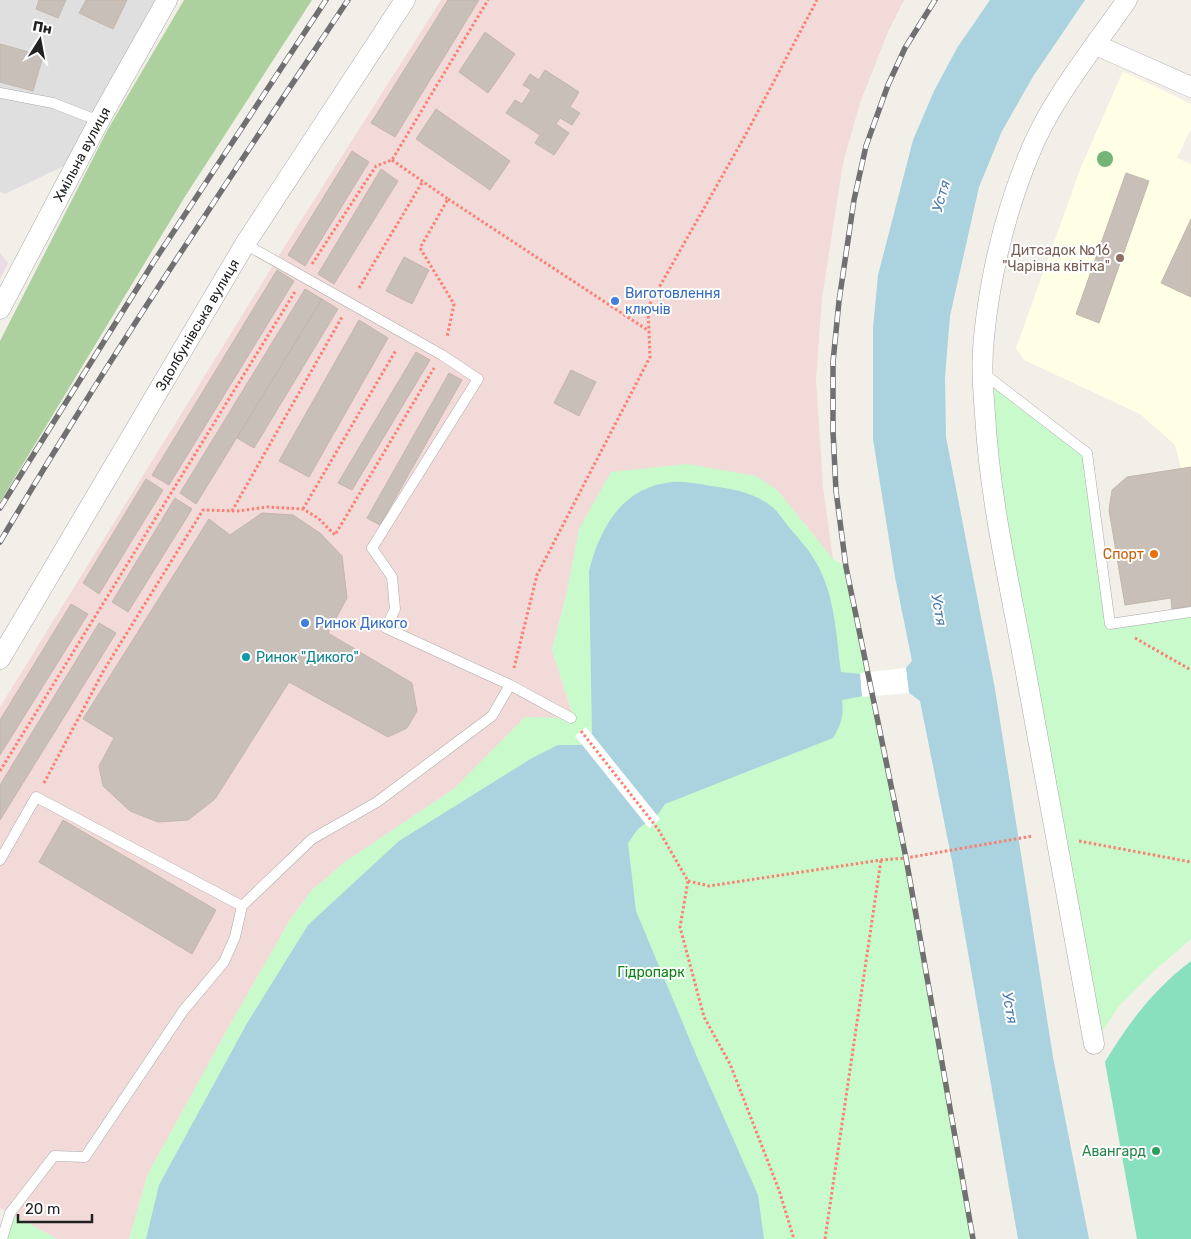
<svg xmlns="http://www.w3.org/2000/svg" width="1191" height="1239" viewBox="0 0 1191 1239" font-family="Rubik,sans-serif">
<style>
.residential{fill:#e0dfdf}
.commercial{fill:#f2dad9}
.industrial{fill:#ebdbe8}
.education{fill:#ffffe5}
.forest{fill:#add19e}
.park{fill:#c8facc}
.pitch{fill:#88e0be}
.water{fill:#aad3df}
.pier{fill:#fff}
.building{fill:#c7bfb8;stroke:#c4b6ab}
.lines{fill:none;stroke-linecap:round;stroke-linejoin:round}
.lane-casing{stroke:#a9a9a9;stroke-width:11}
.street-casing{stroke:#a9a9a9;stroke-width:21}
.path{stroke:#fa8072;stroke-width:3;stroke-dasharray:2.5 2.5;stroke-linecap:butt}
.lane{stroke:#fff;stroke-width:10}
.street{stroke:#fff;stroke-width:20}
.rail-casing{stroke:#707070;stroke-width:5.5}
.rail{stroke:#fff;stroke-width:4;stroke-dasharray:11;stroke-linecap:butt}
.tree{fill:#74b475}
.education-dot{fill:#8d6e63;stroke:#fff;stroke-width:2}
.shop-dot{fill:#3f7fe0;stroke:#fff;stroke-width:2}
.food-dot{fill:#e8710a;stroke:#fff;stroke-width:2}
.culture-dot{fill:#0f9aa8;stroke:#fff;stroke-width:2}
.leisure-dot{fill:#2e9e5b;stroke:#fff;stroke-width:2}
.labels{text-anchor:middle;stroke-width:4;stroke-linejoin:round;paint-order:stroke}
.street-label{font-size:14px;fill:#222;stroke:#fff}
.education-label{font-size:14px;fill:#785e54;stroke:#fff;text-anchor:end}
.shop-label{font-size:14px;fill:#366cbe;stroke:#fff;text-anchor:start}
.food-label{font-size:14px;fill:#c56008;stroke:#fff;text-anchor:end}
.culture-label{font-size:14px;fill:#0d838f;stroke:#fff;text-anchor:start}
.park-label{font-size:14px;fill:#0c8416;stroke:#fff}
.leisure-label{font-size:14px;fill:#27864d;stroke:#fff;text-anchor:end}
.water-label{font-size:15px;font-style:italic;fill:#4a7aab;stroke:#fff}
</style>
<rect width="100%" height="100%" fill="#f2efe9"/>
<path class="residential" d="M0 0H157L66 165 5 194 0 192Z"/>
<path class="commercial" d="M441 0H904L888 32 860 103 843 163 822 298 816 380 823 487 833 559 777 490 611 472 598 497 566 596 552 650 571 709V718H525L455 788 345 862 311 891 290 920 232 1021 148 1174 129 1239H57L0 1208V707L288 241Z"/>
<path class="industrial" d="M0 253 8 263 0 279Z"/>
<path class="education" d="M1123 71 1191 104V129L1177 158 1191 164V467L1181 468 1175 445 1140 414 1024 360 1016 348 1081 167Z"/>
<path class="forest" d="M184 0H312L186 195 0 502V341L108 129Z"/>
<path class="park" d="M983 373 1087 453 1110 623 1191 612V939L1154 971 1119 1006 1094 1044Z
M687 464 756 476 777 490 833 559 846 567 906 858 973 1239H129L148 1174 232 1021 290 920 311 891 345 862 455 788 525 717 571 718V709L552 650 566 596 579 529 611 472Z
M10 1213 57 1239H2Z"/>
<path class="pitch" d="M1191 961V1239H1137L1105 1062C1129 1022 1154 989 1191 961Z"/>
<path class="water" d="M990 0H1085L1034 75 1002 131 979 187 950 316 945 377 946 437 995 689 1053 1057 1089 1239H1018L952 861 920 701 908 692 863 696 842 700C844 716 841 725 833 738L665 804 659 813 638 829 628 843 636 911 697 1057 758 1195 764 1239H146L159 1185 246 1025 308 925 399 841 532 758 558 745H581L592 733 589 571C600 527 623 486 673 482 685 481 699 484 711 486 732 489 753 492 771 506 778 511 783 520 788 526 797 537 807 547 814 559 835 592 836 634 841 672L861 674 905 669 912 661 895 577 873 439V328L878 275 913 140 934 91 957 48Z"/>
<path class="pier" d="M906 668 909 693 862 697 860 673Z
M586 727 660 819 649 828 575 736Z"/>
<path class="building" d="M39 0H66L58 18 36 9Z
M86 0H127L113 29 79 13Z
M448 0H479L395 137 371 123Z
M485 32 515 54 488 93 459 72Z
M0 44 43 56 33 91 0 82Z
M545 70 579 92 570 107 580 113 572 125 560 118 556 124 569 133 554 155 535 143 540 135 506 113 515 100 522 104 531 90 523 85 530 74 539 80Z
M436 109 510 161 490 190 416 139Z
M352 151 369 162 305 266 288 255Z
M381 169 398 181 334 284 318 274Z
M1126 173 1149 181 1099 323 1076 314Z
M1191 219V297L1161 283Z
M404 257 429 270 412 304 386 291Z
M277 270 294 281 169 485 152 475Z
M305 289 322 299 196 504 180 493Z
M322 299 338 309 254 448 237 438Z
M359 320 388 338 309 477 279 461Z
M416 352 430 360 352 490 338 483Z
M571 370 596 382 579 416 554 403Z
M449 373 462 380 380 525 367 518Z
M1191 467V606L1172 609 1171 598 1125 605 1109 510 1112 490 1127 477Z
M146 479 163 490 99 594 83 583Z
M175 498 192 509 128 612 112 602Z
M262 513 293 515 320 533 342 556 347 598 328 633 412 683 417 711 407 728 388 737 289 682 215 799 188 820 158 822 130 811 103 786 99 766 114 738 83 719 209 519 230 535Z
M71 604 88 614 0 755V720Z
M99 623 116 633 0 820V785Z
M63 820 216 910 192 954 39 862Z"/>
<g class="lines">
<defs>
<path id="lane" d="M0 93 53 103 99 121
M245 244 442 355 478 379 372 548 392 577 395 609 386 628 510 685
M983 373 1087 453 1110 624 1191 612
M0 860 36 797 242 906 312 839 377 802 492 716 510 685 571 718
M2 1239 10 1213 54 1156 85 1157 183 1011 224 962 235 937 242 906"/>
<g id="street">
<path d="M1096 45 1191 87"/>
<path id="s1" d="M0 309 99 121 167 0"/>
<path id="s2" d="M0 659 245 244 405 0"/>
<path d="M1094 1044C1072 924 1050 804 1028 684 1012 594 990 505 985 414 983 388 981 363 984 337 990 277 1005 214 1028 157 1050 101 1092 50 1127 0"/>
</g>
</defs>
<use href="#lane" class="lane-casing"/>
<use href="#street" class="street-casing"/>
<path class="path" d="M392 160 448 199 420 248 454 304 447 337
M448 199 649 331
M312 264 376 166 392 160 488 0
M359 288 423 181
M303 509 396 350
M232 511 342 317
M1135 638 1191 670
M514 668 537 575 650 357 648 307 746 134 817 0
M581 731 658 829 688 881 680 927 704 1017 730 1064 779 1190 794 1239
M0 771 296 290
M44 783 104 670 203 510 238 511 267 507 303 509 318 518 335 535 434 368
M1079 841 1191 862
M688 881 709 886 881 860 906 858 1033 836
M825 1239 881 860"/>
<use href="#lane" class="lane"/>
<use href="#street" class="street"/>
<defs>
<path id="rail" d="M935 0 905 48 888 85 866 146 854 200 839 301 833 362V431L836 491 846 567 906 858 973 1239
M0 508 153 263 326 0
M0 542C109 357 229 179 348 0"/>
</defs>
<use href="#rail" class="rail-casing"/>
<use href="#rail" class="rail"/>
</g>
<circle class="tree" cx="1105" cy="159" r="8"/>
<circle class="education-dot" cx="1120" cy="258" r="5"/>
<g class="shop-dot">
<circle cx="615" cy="301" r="5"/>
<circle cx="305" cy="623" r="5"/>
</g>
<circle class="food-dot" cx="1154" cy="554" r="5"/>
<circle class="culture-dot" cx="246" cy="657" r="5"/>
<circle class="leisure-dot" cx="1156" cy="1151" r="5"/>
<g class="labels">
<g class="street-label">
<text dy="5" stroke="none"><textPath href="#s1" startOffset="175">Хмільна вулиця</textPath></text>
<text dy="5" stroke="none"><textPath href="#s2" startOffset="388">Здолбунівська вулиця</textPath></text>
</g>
<g class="education-label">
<text x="1110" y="255">Дитсадок №16<tspan x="1110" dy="16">"Чарівна квітка"</tspan></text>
</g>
<g class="shop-label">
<text x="625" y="298">Виготовлення<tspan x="625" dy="16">ключів</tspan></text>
<text x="315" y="628">Ринок Дикого</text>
</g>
<g class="food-label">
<text x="1144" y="559">Спорт</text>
</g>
<g class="culture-label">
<text x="256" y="662">Ринок "Дикого"</text>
</g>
<g class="park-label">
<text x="651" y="977">Гідропарк</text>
</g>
<g class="leisure-label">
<text x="1146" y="1156">Авангард</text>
</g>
<g class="water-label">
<text transform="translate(941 196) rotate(-74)" y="5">Устя</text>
<text transform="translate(939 610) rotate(80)" y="5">Устя</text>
<text transform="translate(1010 1008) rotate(80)" y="5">Устя</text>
</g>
</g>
<g transform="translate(40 40) rotate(11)" stroke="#ffffff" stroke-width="4" paint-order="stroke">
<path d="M0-4L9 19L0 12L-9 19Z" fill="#222222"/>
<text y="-8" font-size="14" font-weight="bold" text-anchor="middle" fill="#222222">Пн</text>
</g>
<path d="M18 1214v8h74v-8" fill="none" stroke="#222222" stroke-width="2.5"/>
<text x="25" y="1214" font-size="15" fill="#222222" stroke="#ffffff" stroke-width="4" paint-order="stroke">20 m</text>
</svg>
